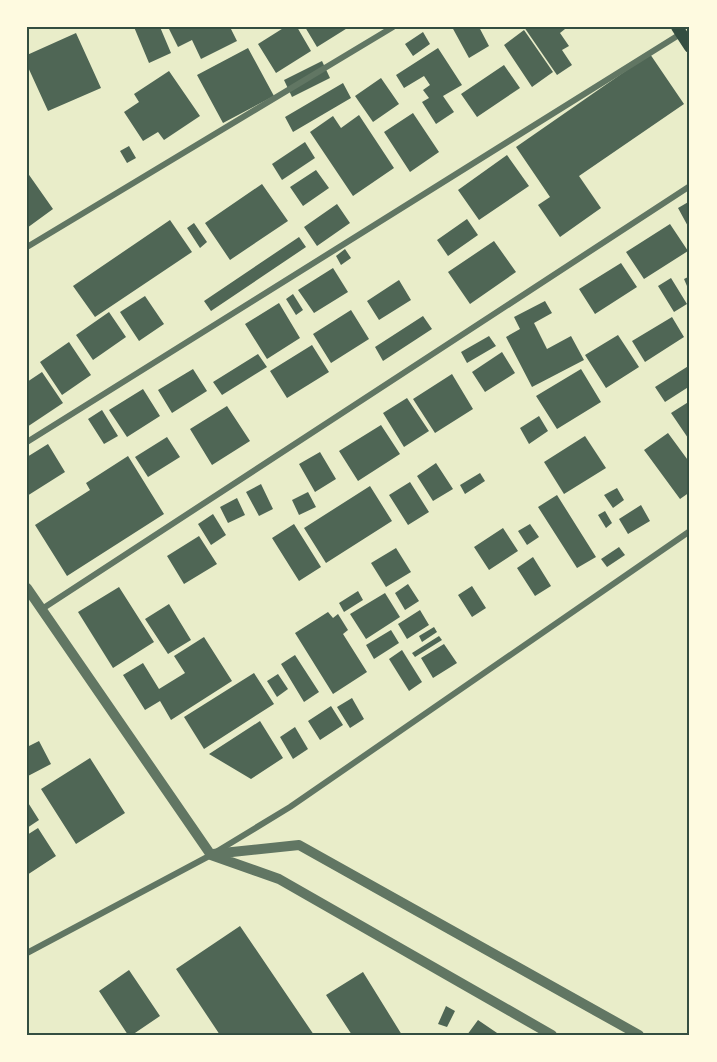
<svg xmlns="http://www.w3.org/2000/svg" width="717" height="1062" viewBox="0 0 717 1062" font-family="'Noto Sans',sans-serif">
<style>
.building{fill:#4f6655}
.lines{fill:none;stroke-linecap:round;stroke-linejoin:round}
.minor{stroke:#617663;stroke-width:6}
.tertiary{stroke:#617663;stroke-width:10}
.secondary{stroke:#344e41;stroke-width:12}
.neatline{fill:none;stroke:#344e41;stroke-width:2}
</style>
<rect width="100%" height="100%" fill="#e9edc9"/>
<path class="building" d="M134 27H160L171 53 149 63Z
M168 27H230L237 41 201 59 192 40 178 47Z
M285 27H297L311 51 276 73 258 44Z
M305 27H349L317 47Z
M452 27H479L489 46 469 58Z
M524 27H564L565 29 560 33 569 46 562 50 572 65 557 75Z
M524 30 553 72 532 87 504 45Z
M423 32 430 44 413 56 405 44Z
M76 33 101 88 48 111 27 65V55Z
M248 48 274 96 223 123 197 75Z
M438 48 462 85 443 96 454 112 436 124 422 102 429 98 423 90 430 85 424 76 404 88 396 75Z
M650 54 684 104 579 176 601 208 560 237 538 205 550 197 516 147Z
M322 61 330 78 292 97 284 80Z
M504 65 520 88 477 117 461 94Z
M169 71 200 116 164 140 158 132 143 141 124 112 139 102 134 94Z
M381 78 399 104 373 122 355 96Z
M343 83 351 98 293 132 285 117Z
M413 113 439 152 410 172 384 132Z
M359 115 394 168 353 196 310 132 333 116 341 128Z
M305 142 315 158 282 180 272 164Z
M129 146 136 158 127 163 120 151Z
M507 155 529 186 479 220 458 190Z
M316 170 329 188 303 206 290 187Z
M27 172 53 209 27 228Z
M262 184 288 221 230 260 205 223Z
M690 201V230L678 208Z
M337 204 350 223 317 246 304 227Z
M467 219 478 235 448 256 437 240Z
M170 220 192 252 95 317 73 286Z
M194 223 207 242 200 248 187 228Z
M670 224 688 251 644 279 626 252Z
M299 237 306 247 211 311 204 301Z
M494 241 516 272 470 304 448 272Z
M345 249 351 258 341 265 336 256Z
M621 263 637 287 595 314 579 289Z
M333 268 348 292 314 313 298 290Z
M690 276V293L684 279Z
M671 278 687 304 674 312 658 286Z
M399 280 411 300 379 320 367 301Z
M293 294 303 310 296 315 286 299Z
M145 296 164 324 139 341 120 312Z
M545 301 552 313 534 323 547 349 571 336 584 360 532 387 506 337 520 329 514 317Z
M279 303 300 338 267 359 245 324Z
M351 310 369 339 331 363 313 334Z
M109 312 126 337 93 360 76 335Z
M423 316 432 329 383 361 375 347Z
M672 317 684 337 645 362 632 341Z
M618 335 639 367 606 388 585 355Z
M489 336 496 346 467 363 461 352Z
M69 342 91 375 62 395 40 362Z
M312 345 329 372 287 398 270 371Z
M502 352 515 373 485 392 472 372Z
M258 354 267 367 222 395 213 382Z
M690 365V386L665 402 655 387Z
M193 369 207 391 172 413 158 390Z
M581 369 601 402 557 429 536 396Z
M42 372 63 403 27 427V382Z
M452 374 473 409 435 433 413 399Z
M143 389 160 416 127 437 109 410Z
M407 398 429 431 404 447 383 413Z
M690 401V437L688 438 671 413Z
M227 406 250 441 212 465 190 429Z
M102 410 118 436 104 444 88 419Z
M539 416 548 431 529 444 520 428Z
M381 425 400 454 358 481 339 451Z
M668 433 690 463V492L680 499 644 450Z
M585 436 606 468 564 494 544 462Z
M167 437 180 457 148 477 135 457Z
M48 444 65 472 27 496V457Z
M320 452 336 479 315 492 299 464Z
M128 456 164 514 67 576 35 525 90 490 86 483Z
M436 463 453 489 433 501 417 476Z
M480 473 485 481 465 494 460 485Z
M410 482 429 512 408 525 389 495Z
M261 484 273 509 259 516 246 492Z
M370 486 392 521 326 563 304 528Z
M617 488 624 500 613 508 604 495Z
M308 492 316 507 299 515 292 500Z
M557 495 596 557 577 568 538 507Z
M237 498 245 515 228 523 220 507Z
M641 505 650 521 628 534 619 519Z
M605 511 612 523 606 528 598 515Z
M213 514 226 535 211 545 198 524Z
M294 524 321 567 299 581 272 538Z
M530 524 539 537 527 545 518 531Z
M503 528 518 551 489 570 474 547Z
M199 536 217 564 184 584 167 556Z
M619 547 625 555 607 567 601 559Z
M396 548 411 572 386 587 371 563Z
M533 557 551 586 535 596 517 568Z
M408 584 419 601 405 610 395 593Z
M472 586 486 608 472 617 458 595Z
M119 587 154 642 113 668 78 612Z
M358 591 363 600 344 612 339 603Z
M385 593 400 617 366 639 350 614Z
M169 604 191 640 168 654 145 619Z
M420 610 429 625 407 639 398 624Z
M328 612 333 618 338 614 348 630 343 634 367 672 333 694 295 633Z
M434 627 437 632 422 642 419 636Z
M391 630 399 643 374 659 366 645Z
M439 636 442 640 415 657 412 653Z
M204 637 232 681 171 720 160 701 145 710 123 675 143 663 159 689 185 673 174 656Z
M444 644 457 663 433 678 421 658Z
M402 650 422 682 409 691 389 659Z
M295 655 319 692 304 702 281 664Z
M254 673 274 704 204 749 184 717Z
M278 674 288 689 277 697 267 681Z
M352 698 364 719 350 728 337 707Z
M331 706 343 725 320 740 308 721Z
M260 721 283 758 251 779 209 754Z
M295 727 308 749 293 759 280 737Z
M39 741 51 764 28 776 27 747Z
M90 758 125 813 76 844 41 789Z
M27 801 39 820 27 828Z
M38 828 56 856 27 875V835Z
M240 926 314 1035H220L176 969Z
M129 970 160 1016 132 1035H128L99 991Z
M363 972 402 1035H352L326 995Z
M446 1006 455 1011 447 1027 438 1024Z
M478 1020 500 1035H467Z"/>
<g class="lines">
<path class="minor" d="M27 247 393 27
M27 442 682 33
M42 609 690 186
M27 953 211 855 290 807 690 531"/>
<path class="tertiary" d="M27 588 211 855 279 879 552 1035
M213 854 299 845 639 1035"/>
<path class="secondary" d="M677 27 690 47"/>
</g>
<rect width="717" height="1062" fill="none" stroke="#fefae0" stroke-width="57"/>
<rect x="28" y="28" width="660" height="1006" class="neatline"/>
</svg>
